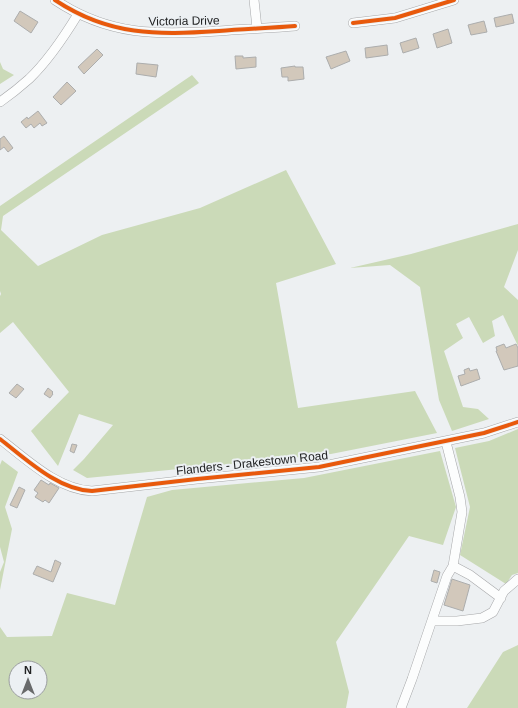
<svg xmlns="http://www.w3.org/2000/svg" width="518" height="708" viewBox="0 0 518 708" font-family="Arial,sans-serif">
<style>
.green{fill:#cbdab8;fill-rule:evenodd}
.building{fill:#d2c8bb;stroke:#acadad}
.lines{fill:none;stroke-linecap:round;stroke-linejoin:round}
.minor-casing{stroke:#a6a7a9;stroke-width:10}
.minor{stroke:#fcfdfd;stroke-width:9}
.cycleway-casing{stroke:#ecf0f3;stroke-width:6}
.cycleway{stroke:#e8590c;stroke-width:4}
.labels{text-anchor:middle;stroke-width:4;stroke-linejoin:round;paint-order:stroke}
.street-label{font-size:12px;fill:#212223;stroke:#ecf0f3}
</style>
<rect width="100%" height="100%" fill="#edf0f2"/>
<path class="green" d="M0 62 3 69 14 75 0 84Z
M192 75 199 83 3 216 1 230 38 266 102 235 200 208 286 170 336 264 276 283 298 408 415 391 437 433 331 454 87 478 73 470 84 459 113 425 79 414 58 466 31 431 69 392 13 322 0 333V296L1 294 0 291V206Z
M518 224V250L504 287 518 300V346L503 315 492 321 495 336 483 343 469 317 456 324 463 338 444 351 463 407 478 409 489 419 452 431 439 400 420 287 390 265 350 268 411 254Z
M518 429V573L512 575 506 584 460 555 470 507 455 448 489 441Z
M440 451 456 507 443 545 409 536 336 642 349 692 346 708H0V627L7 637 52 636 67 593 115 605 147 497 172 490 304 478ZM16 668H40V692H16Z
M2 460 18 472 5 507 12 529 0 590V572L4 562 0 547V465Z
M518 645V708H467L503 652Z"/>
<path class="building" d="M20 11 38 22 31 33 14 21Z
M512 14 514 23 496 27 494 18Z
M484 21 487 32 471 35 468 25Z
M448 29 452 43 437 48 433 34Z
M416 38 419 48 403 53 400 43Z
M387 45 388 55 366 58 365 48Z
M97 49 103 55 84 74 78 67Z
M346 51 350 61 331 69 326 57Z
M235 56H243V58L256 57V67L236 69Z
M137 63 158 65 156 77 136 74Z
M295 66V67H303L304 79 288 81V77H282L281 68Z
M67 82 76 91 61 105 53 97Z
M38 111 47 123 42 126 40 123 34 128 31 124 26 128 21 122 27 117 28 119Z
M4 136 13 148 8 152 4 147 0 150V139Z
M504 344 506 348 516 344 518 348V366L504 370 496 351H497L496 347Z
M469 368 470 371 477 369 480 379 461 386 458 376 465 374 464 370Z
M17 384 24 389 16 398 9 393Z
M48 388 53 392 52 393 53 394 50 398 44 394Z
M72 444 77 445 74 453 70 451Z
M41 480 49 485 50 483 59 488 49 503 45 500 43 502 35 497 38 493 34 490Z
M19 487 25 490 17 508 10 505Z
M55 560 61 563 53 582 33 574 37 566 51 572Z
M434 570 440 572 437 583 431 581Z
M452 579 470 585 463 611 444 605Z"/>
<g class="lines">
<defs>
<path id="minor" d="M55 0C109 36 157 35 219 31 244 29 270 28 295 26
M254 0 257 28
M353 23 395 18 454 0
M0 102C10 95 20 87 29 79 49 60 64 37 78 14
M0 439C26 459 58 490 92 491L197 479 319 467 484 433 518 422
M453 566 470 575 501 598
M432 621H457L482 618 493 612 504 591 518 579
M401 708 412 679 447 576 453 566 462 512 460 497 446 442"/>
</defs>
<use href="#minor" class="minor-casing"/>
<use href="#minor" class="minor"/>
<defs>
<path id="cycleway" d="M55 0C109 36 157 35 219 31 244 29 270 28 295 26
M353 23 395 18 454 0
M0 439C26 459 58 490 92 491L197 479 319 467 484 433 518 422"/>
</defs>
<use href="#cycleway" class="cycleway-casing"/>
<use href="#cycleway" class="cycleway"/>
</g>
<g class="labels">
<g class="street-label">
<text transform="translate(184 21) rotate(-1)" y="4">Victoria Drive</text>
<text transform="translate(252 463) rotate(-6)" y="4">Flanders - Drakestown Road</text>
</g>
</g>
<g transform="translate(28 680)"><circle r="19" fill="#ecf0f3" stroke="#9b9ea0"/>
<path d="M0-3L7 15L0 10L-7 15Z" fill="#686a6b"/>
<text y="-6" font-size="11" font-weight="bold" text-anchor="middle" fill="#212223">N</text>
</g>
</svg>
